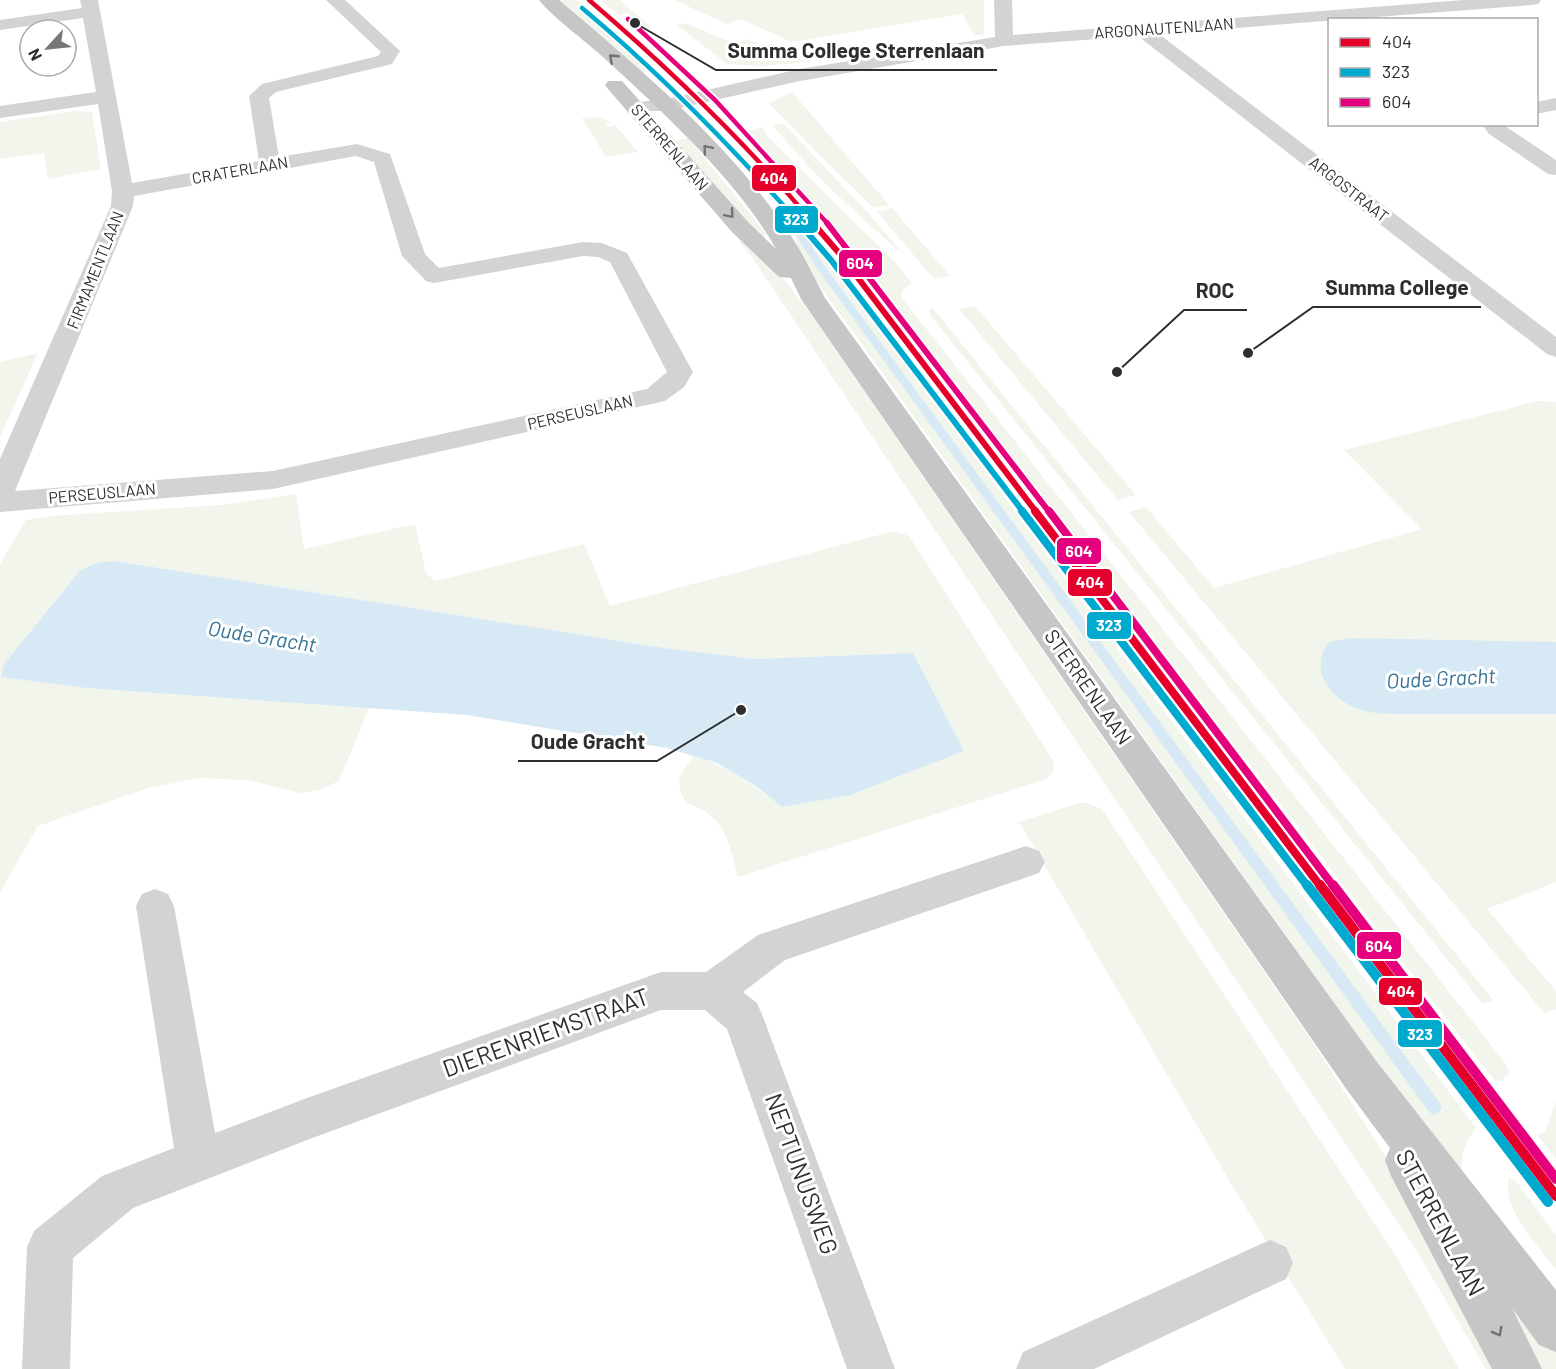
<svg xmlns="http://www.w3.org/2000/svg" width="1556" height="1369" viewBox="0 0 1556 1369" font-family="Barlow,sans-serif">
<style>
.green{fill:#f1f5eb}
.water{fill:#d6e9f4}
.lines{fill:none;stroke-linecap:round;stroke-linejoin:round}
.stream{fill:#d6e9f4;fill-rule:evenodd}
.minor{fill:#d3d3d3;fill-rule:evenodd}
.major{fill:#c6c6c6;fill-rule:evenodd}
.bus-1-far3-casing{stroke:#fff;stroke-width:8}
.bus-1-far2-casing{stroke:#fff;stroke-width:10}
.bus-1-far1-casing{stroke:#fff;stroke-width:12}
.bus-1-casing{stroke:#fff;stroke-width:14}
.bus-2-far3-casing{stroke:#fff;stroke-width:8}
.bus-2-far2-casing{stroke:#fff;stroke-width:10}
.bus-2-far1-casing{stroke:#fff;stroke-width:12}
.bus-2-casing{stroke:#fff;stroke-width:14}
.bus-3-far3-casing{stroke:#fff;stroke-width:8}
.bus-3-far2-casing{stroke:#fff;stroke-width:10}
.bus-3-far1-casing{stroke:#fff;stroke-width:12}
.bus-3-casing{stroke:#fff;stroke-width:14}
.bus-1-far3{stroke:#e4002b;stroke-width:4.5}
.bus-1-far2{stroke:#e4002b;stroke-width:6}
.bus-1-far1{stroke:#e4002b;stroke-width:8}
.bus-1{stroke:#e4002b;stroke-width:10}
.bus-2-far3{stroke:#00a9ce;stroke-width:4.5}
.bus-2-far2{stroke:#00a9ce;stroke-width:6}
.bus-2-far1{stroke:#00a9ce;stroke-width:8}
.bus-2{stroke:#00a9ce;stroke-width:10}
.bus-3-far3{stroke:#e5007d;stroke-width:4.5}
.bus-3-far2{stroke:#e5007d;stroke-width:6}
.bus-3-far1{stroke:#e5007d;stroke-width:8}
.bus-3{stroke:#e5007d;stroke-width:10}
.oneway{stroke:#727272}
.labels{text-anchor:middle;stroke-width:6;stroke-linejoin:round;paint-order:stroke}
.far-street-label{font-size:16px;fill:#2e2e2e;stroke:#fff}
.street-label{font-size:20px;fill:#2e2e2e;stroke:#fff}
.water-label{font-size:21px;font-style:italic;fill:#347497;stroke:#fff}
.near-street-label{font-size:24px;fill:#2e2e2e;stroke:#fff}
.leader{fill:none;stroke:#2e2e2e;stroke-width:2}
.callout-dot{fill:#2e2e2e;stroke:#fff;stroke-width:2}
.callout-label{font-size:21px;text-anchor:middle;font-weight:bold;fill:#2e2e2e;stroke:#fff;stroke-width:6;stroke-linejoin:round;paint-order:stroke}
.line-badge{stroke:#fff;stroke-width:2}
.badge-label{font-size:16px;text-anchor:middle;font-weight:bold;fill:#fff}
</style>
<rect width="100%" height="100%" fill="#fff"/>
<path class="green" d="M555 0H577L653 65 643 67 647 71 641 72Z
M601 0H620L651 27 646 28 627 13 619 15Z
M674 0H984V35H974L962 14 792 42 741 19 727 24Z
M685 23 736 44 747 39 809 62 762 66 727 64 677 25Z
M792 92 889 205 873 208 768 103Z
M75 111 92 112 101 169 48 179 44 153 0 159V122Z
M600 117 612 122 605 124 608 127 615 125 638 152 606 157 582 118Z
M783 123 869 214 906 257C860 216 811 174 773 125Z
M762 127 770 139 894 261 912 283 902 291V298L1506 1064 1509 1074 1501 1081H1495L864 267 790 178 746 131Z
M688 138 767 235 759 237 675 141Z
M786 205 1476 1128C1465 1143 1460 1154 1462 1172L1446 1158 807 268 791 229 774 208Z
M892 208 950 276 934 279 877 212Z
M746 240 779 273 810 313 1315 1046 1409 1193 1505 1369H1486L1416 1250 1329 1119 752 257 739 242Z
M975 306 1136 495 1118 500 959 309Z
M932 307 1493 1000 1483 1004 931 316 929 312Z
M38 353 0 437V362Z
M1538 401 1556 402V642L1338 640 1389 714H1556V882L1487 909 1556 991V1009L1545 1014 1129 512 1146 507 1214 588 1422 529 1344 450Z
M296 494 304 549 415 524 426 573 435 581 584 544 610 606 894 531 909 536 1054 762V771L1046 779 738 877C729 843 725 814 686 803 674 782 679 774 694 756 728 766 754 786 782 807L964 751 913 653 755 659 664 648 116 561C101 562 90 563 78 573L4 664 1 677 86 688 369 708 339 781 319 790 299 793 247 780 200 778 149 788 38 826 0 892V564L26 520 50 516 222 505Z
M1079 803H1087L1102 809 1398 1259 1459 1369H1345L1230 1182 1019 822Z
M1556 1102V1159L1538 1136 1545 1131Z
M1509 1178 1515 1180 1556 1235V1270C1539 1247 1500 1207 1509 1178Z
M1470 1231 1556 1351V1369H1533Z"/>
<path class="water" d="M115 561 664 648 755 659 913 653 964 751 850 795 782 807 754 785 717 763 667 748 467 715 86 688 1 677 4 664 78 573C90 563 101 562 115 561Z
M1349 638 1556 642V714H1389C1380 713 1370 713 1361 710 1332 701 1307 670 1329 642Z"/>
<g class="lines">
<path class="stream" d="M782 209H788L823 264 1439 1102 1442 1107 1439 1112 1434 1115 1429 1112 816 267 781 211Z"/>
<path class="minor" d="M80 0H98L132 183 259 161 249 96 262 84 378 56 381 52 326 0H345L400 51 392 64 276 92 269 98 279 157 357 144 390 154 425 254 439 268 583 242 602 243 627 253 693 372 684 387 665 401 273 489 0 512V459L111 206 112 191 98 104 0 118V106L96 92 83 18 0 30V20L82 8ZM356 156 374 162 402 256 426 281 434 283 583 256 598 257 610 262 667 372 647 389 273 471 15 491 133 206 134 196Z
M994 0H1012L1013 35 1464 0H1541L1538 4 1532 5 1159 34 1556 337V357L1547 354 1138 36 1004 46 800 81 667 111H629L626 107 629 103 667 99 800 69 995 37Z
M1556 98V110L1536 114V102Z
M1482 124H1502L1556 160V175L1548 174 1489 134Z
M1026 846 1039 851 1045 862 1039 873 785 960 743 992 757 1003 763 1017 895 1369H847L727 1029 705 1010H661L307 1140 133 1208 73 1258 70 1369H22L27 1247 34 1231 102 1176 174 1148 136 906 142 894 155 889 168 894 174 906 215 1133 307 1098 661 972H706L758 935Z
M1270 1240 1286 1247 1293 1263 1286 1279 1094 1369H1016L1023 1352Z"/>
<path class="major" d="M539 0H559C639 68 728 142 787 230 802 251 813 275 825 298L1377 1062 1556 1290V1352L1539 1345 1512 1308 1542 1369H1492L1391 1176 1385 1160 1390 1148 1347 1090 801 299 791 278 779 277 732 232 608 89 605 85 608 81H622L748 222 776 249C738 181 662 111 604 58 587 42 552 17 539 0Z"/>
<defs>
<path id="bus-1-far3" d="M589 0C670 69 746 143 814 224"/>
<path id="bus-1-far2" d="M813 223 839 253 1037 513"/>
<path id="bus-1-far1" d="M1035 511 1321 887"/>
<path id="bus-1" d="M1320 885 1556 1196"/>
<path id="bus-2-far3" d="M582 8C661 74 732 147 800 224"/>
<path id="bus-2-far2" d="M799 223 831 260 1024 513"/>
<path id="bus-2-far1" d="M1022 511 1308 887"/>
<path id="bus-2" d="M1307 885 1548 1202"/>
<path id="bus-3-far3" d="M628 19 715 100 828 224"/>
<path id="bus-3-far2" d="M827 223 1050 513"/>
<path id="bus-3-far1" d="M1049 511 1334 887"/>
<path id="bus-3" d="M1333 885 1556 1179"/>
</defs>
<use href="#bus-1-far3" class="bus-1-far3-casing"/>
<use href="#bus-1-far2" class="bus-1-far2-casing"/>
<use href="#bus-1-far1" class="bus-1-far1-casing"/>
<use href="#bus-1" class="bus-1-casing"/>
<use href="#bus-2-far3" class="bus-2-far3-casing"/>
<use href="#bus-2-far2" class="bus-2-far2-casing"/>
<use href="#bus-2-far1" class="bus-2-far1-casing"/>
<use href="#bus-2" class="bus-2-casing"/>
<use href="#bus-3-far3" class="bus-3-far3-casing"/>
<use href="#bus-3-far2" class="bus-3-far2-casing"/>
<use href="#bus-3-far1" class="bus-3-far1-casing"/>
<use href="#bus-3" class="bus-3-casing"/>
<use href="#bus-1-far3" class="bus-1-far3"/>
<use href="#bus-1-far2" class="bus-1-far2"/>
<use href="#bus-1-far1" class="bus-1-far1"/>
<use href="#bus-1" class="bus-1"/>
<use href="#bus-2-far3" class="bus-2-far3"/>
<use href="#bus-2-far2" class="bus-2-far2"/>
<use href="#bus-2-far1" class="bus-2-far1"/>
<use href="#bus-2" class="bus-2"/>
<use href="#bus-3-far3" class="bus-3-far3"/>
<use href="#bus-3-far2" class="bus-3-far2"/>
<use href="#bus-3-far1" class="bus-3-far1"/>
<use href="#bus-3" class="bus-3"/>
</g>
<defs><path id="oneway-chevron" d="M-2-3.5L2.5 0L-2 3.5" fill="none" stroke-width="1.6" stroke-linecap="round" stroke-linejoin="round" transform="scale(1.5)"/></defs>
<g class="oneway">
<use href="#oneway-chevron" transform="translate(613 58) rotate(-137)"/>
<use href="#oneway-chevron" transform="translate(707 149) rotate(-130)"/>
<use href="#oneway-chevron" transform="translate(730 214) rotate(49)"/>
<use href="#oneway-chevron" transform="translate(1498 1332) rotate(62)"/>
</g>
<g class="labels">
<g class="far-street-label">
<text transform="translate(1164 28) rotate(-4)" y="6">ARGONAUTENLAAN</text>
<text transform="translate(670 147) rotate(49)" y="6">STERRENLAAN</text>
<text transform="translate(240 170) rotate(-10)" y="6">CRATERLAAN</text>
<text transform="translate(1349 189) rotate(38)" y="6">ARGOSTRAAT</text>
<text transform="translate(95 270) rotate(-68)" y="6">FIRMAMENTLAAN</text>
<text transform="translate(580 412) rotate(-13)" y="6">PERSEUSLAAN</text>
<text transform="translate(102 493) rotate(-5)" y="6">PERSEUSLAAN</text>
</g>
<g class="street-label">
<text transform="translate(1088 687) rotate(55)" y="7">STERRENLAAN</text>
</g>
<g class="water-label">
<text transform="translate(262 637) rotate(9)" y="7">Oude Gracht</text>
<text transform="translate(1441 679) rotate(-3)" y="7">Oude Gracht</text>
</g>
<g class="near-street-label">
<text transform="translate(546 1033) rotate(-20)" y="8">DIERENRIEMSTRAAT</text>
<text transform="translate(801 1174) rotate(70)" y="8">NEPTUNUSWEG</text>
<text transform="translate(1440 1223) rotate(62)" y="8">STERRENLAAN</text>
</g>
</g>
<path class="leader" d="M635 23L716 70H997M1248 353L1313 307H1481M1117 372L1184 310H1247M741 710L657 761H518"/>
<g class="callout-dot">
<circle cx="635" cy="23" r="6"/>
<circle cx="1248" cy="353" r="6"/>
<circle cx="1117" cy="372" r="6"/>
<circle cx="741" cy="710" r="6"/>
</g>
<g class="callout-label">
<text x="856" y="58">Summa College Sterrenlaan</text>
<text x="1397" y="295">Summa College</text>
<text x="1215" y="298">ROC</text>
<text x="588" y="749">Oude Gracht</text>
</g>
<g class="line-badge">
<rect x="751" y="164" width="46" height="28" rx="6" fill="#e4002b"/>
<rect x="774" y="205" width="45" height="29" rx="6" fill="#00a9ce"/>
<rect x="838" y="249" width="45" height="29" rx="6" fill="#e5007d"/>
<rect x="1056" y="537" width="46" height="28" rx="6" fill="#e5007d"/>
<rect x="1067" y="568" width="46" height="29" rx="6" fill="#e4002b"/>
<rect x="1086" y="611" width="46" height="29" rx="6" fill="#00a9ce"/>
<rect x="1356" y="931" width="46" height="29" rx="6" fill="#e5007d"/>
<rect x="1378" y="977" width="45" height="29" rx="6" fill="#e4002b"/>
<rect x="1397" y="1019" width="46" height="29" rx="6" fill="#00a9ce"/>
</g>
<g class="badge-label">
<text x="774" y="184">404</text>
<text x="796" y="225">323</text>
<text x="860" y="269">604</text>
<text x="1079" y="557">604</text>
<text x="1090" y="588">404</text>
<text x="1109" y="631">323</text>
<text x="1379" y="952">604</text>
<text x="1401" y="997">404</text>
<text x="1420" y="1040">323</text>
</g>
<rect x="1328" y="18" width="210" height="108" fill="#ffffff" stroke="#ababab" stroke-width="1.5"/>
<rect x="1340" y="38" width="30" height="9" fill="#e4002b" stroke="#ababab" stroke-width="1.5"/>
<text x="1382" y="48" font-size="18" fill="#2e2e2e">404</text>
<rect x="1340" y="68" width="30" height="9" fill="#00a9ce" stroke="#ababab" stroke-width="1.5"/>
<text x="1382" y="78" font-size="18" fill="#2e2e2e">323</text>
<rect x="1340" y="98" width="30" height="9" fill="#e5007d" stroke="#ababab" stroke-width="1.5"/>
<text x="1382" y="108" font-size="18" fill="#2e2e2e">604</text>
<g transform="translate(48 48) rotate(243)"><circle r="28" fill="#ffffff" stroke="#ababab" stroke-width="1.5"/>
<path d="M0-4.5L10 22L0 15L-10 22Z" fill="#777777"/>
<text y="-9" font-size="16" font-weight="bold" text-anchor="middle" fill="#2e2e2e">N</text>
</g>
</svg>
